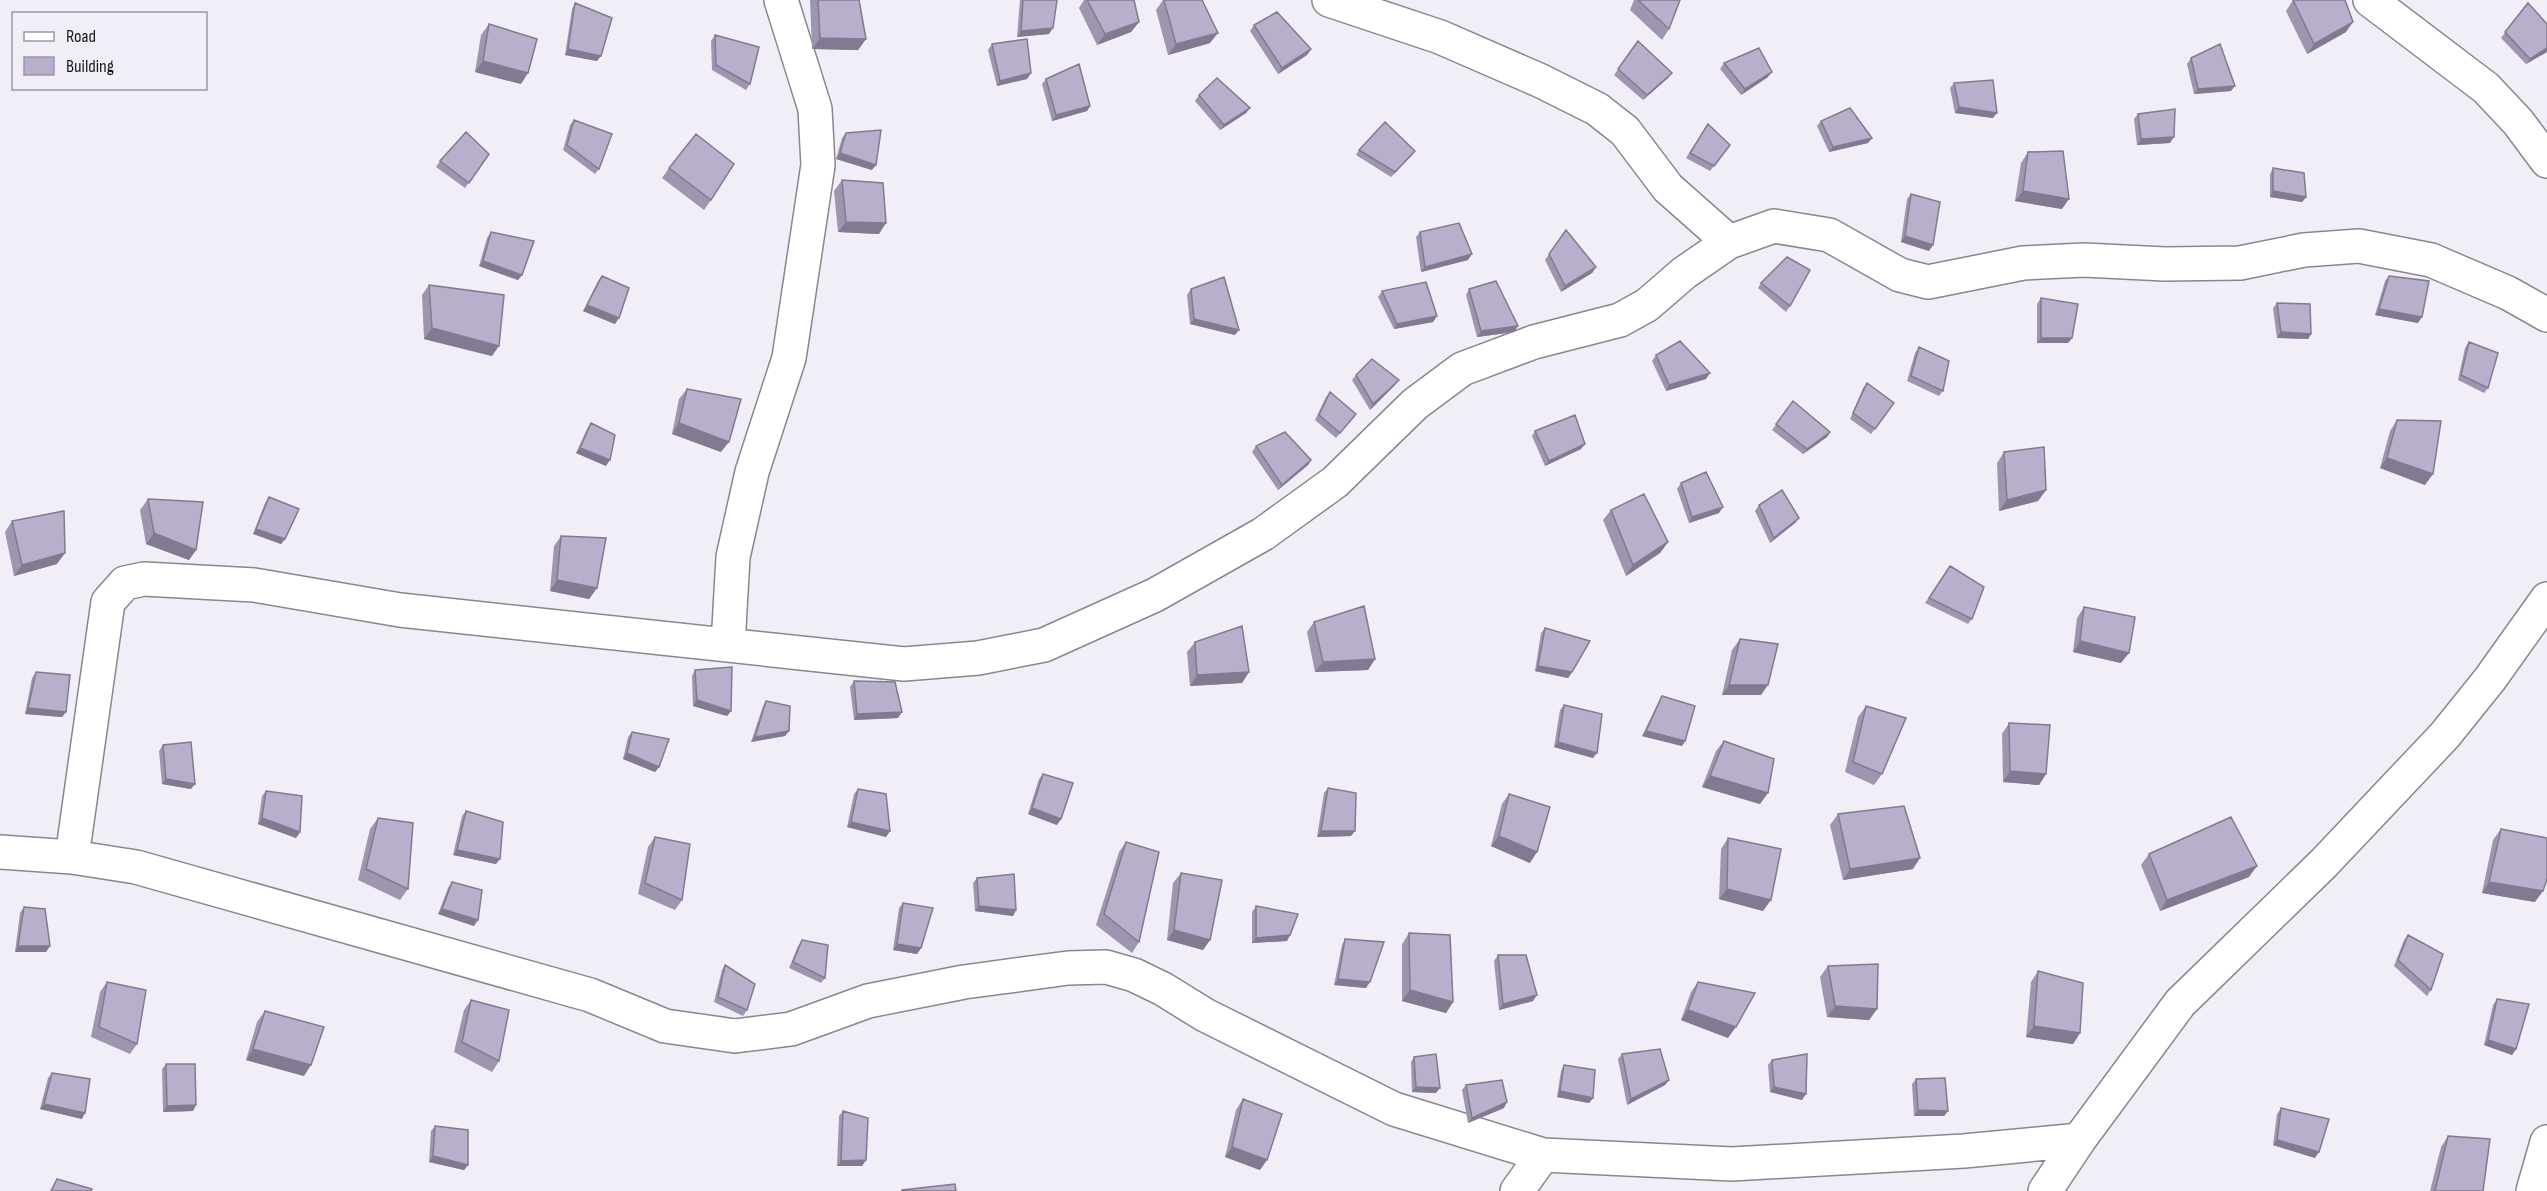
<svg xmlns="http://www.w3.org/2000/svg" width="2547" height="1191" viewBox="0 0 2547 1191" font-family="'Sofia Sans Condensed',sans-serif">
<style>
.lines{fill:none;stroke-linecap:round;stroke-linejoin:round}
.minor-casing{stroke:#88868e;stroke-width:36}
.minor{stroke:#fff;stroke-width:33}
.wall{fill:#9e96b0}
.shaded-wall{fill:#817a90}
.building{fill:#b8afcd;stroke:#817a90;stroke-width:1.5}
</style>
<rect width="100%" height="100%" fill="#f1eef7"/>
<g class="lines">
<defs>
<path id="minor" d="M1329 0 1440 37 1541 81 1597 109 1625 131 1668 188 1729 242
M2370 0 2486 88 2518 122 2547 161
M728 645 733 557 752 472 789 358 818 165 815 109 781 0
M0 852 72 857 136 867 590 995 665 1026 735 1036 791 1029 868 1001 964 982 1068 968 1106 967 1134 975 1163 989 1205 1015 1394 1109 1543 1155 1732 1164 1964 1151 2079 1140
M72 857 108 602 125 583 144 579 254 585 400 610 904 664 978 658 1044 645 1155 595 1263 534 1335 482 1415 404 1462 369 1534 342 1620 320 1647 305 1684 273 1729 242 1774 226 1829 235 1900 275 1928 282 2023 263 2084 260 2165 264 2240 263 2304 250 2359 246 2431 260 2508 293 2547 315
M1517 1191 1543 1155
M2045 1191 2079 1140 2180 1003 2324 863 2445 735 2490 679 2547 599
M2533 1191 2547 1142"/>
</defs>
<use href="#minor" class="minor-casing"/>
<use href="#minor" class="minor"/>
</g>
<path class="wall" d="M810 0H859L866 39 858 50 812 49Z
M1020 0H1057L1049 34 1017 37Z
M1084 0H1134L1139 22 1131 32 1097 45 1079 8Z
M1163 0H1202L1210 43 1168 55 1156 10Z
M1634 0H1680L1669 29 1662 40 1630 10Z
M2293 0 2346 32 2307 54 2286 11Z
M575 3 597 61 565 55 572 9Z
M2528 3 2547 24V52L2526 64 2501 38Z
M489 24 521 84 475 72 481 35Z
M1254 25 1311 49 1307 55 1278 74 1250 31Z
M715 35 750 84 746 90 712 70 711 41Z
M1638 41 1672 73 1668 78 1643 100 1614 75Z
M992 44 1031 73 1027 79 997 86 988 50Z
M2191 58 2231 91 2194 94 2187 64Z
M1724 63 1768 77 1741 95 1720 69Z
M1046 79 1090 106 1087 111 1052 121 1042 84Z
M1954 83 1993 118 1955 113 1950 88Z
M1199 95 1250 108 1246 113 1220 130 1195 101Z
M2138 114 2170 143 2137 145 2134 119Z
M574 120 599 169 595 174 563 150 570 125Z
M1821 121 1872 138 1868 143 1829 152 1817 126Z
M1708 124 1730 145 1710 171 1686 158Z
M846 133 872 170 836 159 842 138Z
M1359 150 1411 156 1391 177 1356 155Z
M2028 152 2062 209 2015 201 2021 163Z
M489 154 465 188 436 167 440 161Z
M669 168 711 200 704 210 662 178Z
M2273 168 2306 197 2302 202 2270 197V174Z
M842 180 879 234 838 232 834 191Z
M1911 194 1929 251 1901 242 1907 199Z
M1566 230 1596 267 1592 273 1561 292 1545 260Z
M491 232 522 275 518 280 479 266 487 238Z
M1420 232 1468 260 1421 272 1416 237Z
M602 276 615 324 583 311 598 281Z
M2389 276 2418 323 2375 315 2385 281Z
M1761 283 1790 306 1786 312 1758 288Z
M429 285 492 356 424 339 422 295Z
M1191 289 1235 335 1190 324 1187 295Z
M1469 289 1518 326 1514 332 1477 337 1466 295Z
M1382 291 1437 316 1433 322 1394 329 1378 297Z
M2041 298 2072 338 2068 343H2037V304Z
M2277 303 2311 334 2308 339 2277 338 2273 308Z
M2469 342 2488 388 2484 393 2458 380 2465 348Z
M1919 347 1943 391 1939 396 1907 381 1915 353Z
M1656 355 1706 379 1666 391 1652 361Z
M1356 375 1395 385 1370 410 1352 380Z
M1867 383 1894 403 1871 434 1850 419 1863 388Z
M687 389 721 452 672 434 679 399Z
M1330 392 1356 414 1336 438 1315 420 1326 397Z
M1793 401 1830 432 1827 437 1803 454 1772 430Z
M2397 420 2425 485 2380 468 2390 431Z
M591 423 606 466 576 453 587 429Z
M1535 431 1581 449 1545 466 1532 436Z
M1256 446 1311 460 1308 465 1278 490 1252 452Z
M2004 452 2046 490 2038 501 1999 511 1997 463Z
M1681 483 1719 513 1689 523 1677 489Z
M269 497 285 539 281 544 253 534 265 503Z
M148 499 196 550 189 560 146 544 140 510Z
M1759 505 1799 518 1795 523 1770 543 1755 511Z
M1611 510 1668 542 1660 553 1626 576 1603 520Z
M12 521 57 564 14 576 5 532Z
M561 536 597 588 589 599 550 591 554 546Z
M1950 566 1972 619 1968 624 1925 603Z
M2084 607 2121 663 2073 652 2077 618Z
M1314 622 1375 659 1368 670 1315 672 1307 632Z
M1545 628 1572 672 1568 678 1535 671 1541 633Z
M1740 639 1761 695H1722L1732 650Z
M1195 642 1249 672 1242 683 1190 686 1187 652Z
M695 670 731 711 727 716 693 706 692 676Z
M36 672 66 712 62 717 25 714 32 678Z
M854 681 898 718 854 720 850 687Z
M1662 696 1685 741 1682 746 1642 736 1659 701Z
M766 701 789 731 785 736 751 742 763 706Z
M1564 705 1593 758 1554 747 1560 710Z
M1866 706 1882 774 1874 785 1845 772 1858 717Z
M2009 723 2046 774 2039 785 2003 782 2002 734Z
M632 732 659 767 655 772 623 759 628 737Z
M1724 741 1760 804 1702 787 1716 751Z
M163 745 191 789 162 784 159 751Z
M1043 774 1057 825 1028 814 1039 779Z
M1328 788 1351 836 1317 837 1324 793Z
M858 789 890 831 886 837 847 827 854 794Z
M266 791 300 832 296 838 258 824 262 796Z
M1509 794 1530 863 1491 846 1502 804Z
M466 811 496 864 453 855 462 816Z
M1838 814 1913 869 1843 880 1830 825Z
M378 818 408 889 400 900 358 880 370 829Z
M2501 829 2535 902 2482 893 2493 840Z
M655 837 682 900 675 910 638 894 648 847Z
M1728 838 1763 911 1719 899 1721 849Z
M1126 842 1139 942 1132 953 1096 925 1119 852Z
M2149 854 2249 877 2160 911 2141 865Z
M1181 873 1210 940 1203 950 1167 940 1173 883Z
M977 878 1016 910 1013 916 975 911 973 883Z
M452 882 474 926 438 914 448 888Z
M903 903 921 948 917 954 893 950 899 908Z
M1256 906 1290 935 1287 941 1252 943V912Z
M24 907 50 946 46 952H15L20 913Z
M1409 933 1453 1002 1446 1013 1402 1001V944Z
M2408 935 2431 990 2427 996 2394 966 2404 940Z
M1345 939 1366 988 1334 985 1342 945Z
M802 940 825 978 821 983 789 968 798 946Z
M1498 955 1533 1001 1499 1010 1494 961Z
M725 965 747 1010 743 1016 714 1002 722 970Z
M1828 966 1877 1009 1869 1020 1827 1017 1820 977Z
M2038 971 2080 1033 2073 1044 2026 1037 2031 982Z
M107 982 137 1044 130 1054 91 1037 100 992Z
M1698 982 1728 1038 1681 1020 1691 992Z
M2497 999 2516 1049 2512 1055 2484 1045 2493 1005Z
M471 1000 499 1061 492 1072 454 1052 464 1010Z
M265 1011 304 1076 246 1060 257 1022Z
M1622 1054 1669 1080 1665 1085 1627 1105 1618 1059Z
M1414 1057 1436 1093 1412 1092 1411 1062Z
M1772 1060 1802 1100 1770 1092 1768 1065Z
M166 1064 193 1111 163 1112 162 1069Z
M1564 1065 1593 1098 1589 1103 1557 1097 1561 1071Z
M52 1073 82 1119 40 1109 48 1078Z
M1916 1079 1948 1111 1944 1116H1914L1912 1084Z
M1466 1085 1504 1108 1468 1123 1462 1090Z
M1243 1099 1260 1170 1225 1157 1236 1110Z
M2281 1108 2315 1158 2273 1145 2277 1114Z
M843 1111 866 1160 862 1166H837L839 1116Z
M435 1126 468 1165 464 1170 429 1162 431 1131Z
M2448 1136 2483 1191H2430L2441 1147Z"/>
<path class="shaded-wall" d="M1139 22 1131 32 1097 45 1105 34Z
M2353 22 2346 32 2307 54 2314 44Z
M1053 28 1049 34 1017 37 1021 31Z
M1218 33 1210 43 1168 55 1176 44Z
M820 38 866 39 858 50 812 49Z
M2547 48V52L2526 64 2530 59Z
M568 49 601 56 597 61 565 55Z
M1311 49 1307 55 1278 74 1282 68Z
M483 61 528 73 521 84 475 72Z
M1772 72 1768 77 1741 95 1745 89Z
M1031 73 1027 79 997 86 1000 81Z
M1672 73 1668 78 1643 100 1647 95Z
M2235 86 2231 91 2194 94 2198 89Z
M1090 106 1087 111 1052 121 1056 115Z
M1959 107 1997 113 1993 118 1955 113Z
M1250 108 1246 113 1220 130 1224 125Z
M2174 137 2170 143 2137 145 2141 139Z
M1872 138 1868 143 1829 152 1833 147Z
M1415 151 1411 156 1391 177 1395 172Z
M840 153 876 165 872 170 836 159Z
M2023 191 2069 199 2062 209 2015 201Z
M2273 191 2306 197 2302 202 2270 197Z
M846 222 886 223 879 234 838 232Z
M1905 236 1933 245 1929 251 1901 242Z
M1472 254 1468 260 1421 272 1425 267Z
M483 261 522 275 518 280 479 266Z
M1596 267 1592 273 1561 292 1565 286Z
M587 305 619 318 615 324 583 311Z
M2379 309 2422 317 2418 323 2375 315Z
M1437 316 1433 322 1394 329 1397 324Z
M1194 319 1239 330 1235 335 1190 324Z
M1518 326 1514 332 1477 337 1481 331Z
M432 328 499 346 492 356 424 339Z
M2281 332 2311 334 2308 339 2277 338Z
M2041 338H2072L2068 343H2037Z
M1710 373 1706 379 1666 391 1669 385Z
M1399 380 1395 385 1370 410 1373 404Z
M679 423 729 442 721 452 672 434Z
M1830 432 1827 437 1803 454 1807 449Z
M1585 444 1581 449 1545 466 1549 461Z
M580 448 610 460 606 466 576 453Z
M2387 458 2433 474 2425 485 2380 468Z
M1311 460 1308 465 1278 490 1282 485Z
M2046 490 2038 501 1999 511 2007 500Z
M1723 507 1719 513 1689 523 1692 517Z
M1799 518 1795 523 1770 543 1774 538Z
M256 529 285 539 281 544 253 534Z
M154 533 196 550 189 560 146 544Z
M1668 542 1660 553 1626 576 1633 565Z
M65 553 57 564 14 576 22 565Z
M557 580 597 588 589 599 550 591Z
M2080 641 2129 653 2121 663 2073 652Z
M1375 659 1368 670 1315 672 1323 662Z
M1538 666 1572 672 1568 678 1535 671Z
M1249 672 1242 683 1190 686 1197 675Z
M1729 685H1768L1761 695H1722Z
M697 700 731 711 727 716 693 706Z
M28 708 66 712 62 717 25 714Z
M902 712 898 718 854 720 857 714Z
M789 731 785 736 751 742 755 737Z
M1646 731 1685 741 1682 746 1642 736Z
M1558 742 1597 753 1593 758 1554 747Z
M627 753 659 767 655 772 623 759Z
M2010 771 2046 774 2039 785 2003 782Z
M1710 776 1768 793 1760 804 1702 787Z
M166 779 195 784 191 789 162 784Z
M1032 808 1061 819 1057 825 1028 814Z
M262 818 300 832 296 838 258 824Z
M851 822 890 831 886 837 847 827Z
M1321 831H1355L1351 836 1317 837Z
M1499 836 1537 852 1530 863 1491 846Z
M457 850 500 859 496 864 453 855Z
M1920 858 1913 869 1843 880 1850 869Z
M2257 866 2249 877 2160 911 2167 900Z
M2489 882 2543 891 2535 902 2482 893Z
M1727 889 1771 900 1763 911 1719 899Z
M979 906 1016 910 1013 916 975 911Z
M442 909 478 920 474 926 438 914Z
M1174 930 1210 940 1203 950 1167 940Z
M1290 935 1287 941 1252 943 1256 938Z
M897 944 921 948 917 954 893 950Z
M18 946H50L46 952H15Z
M1338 979 1370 982 1366 988 1334 985Z
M1410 990 1453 1002 1446 1013 1402 1001Z
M1537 995 1533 1001 1499 1010 1503 1004Z
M1835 1006 1877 1009 1869 1020 1827 1017Z
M1688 1010 1736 1027 1728 1038 1681 1020Z
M2034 1026 2080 1033 2073 1044 2026 1037Z
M2488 1040 2516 1049 2512 1055 2484 1045Z
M253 1049 311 1065 304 1076 246 1060Z
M1669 1080 1665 1085 1627 1105 1631 1099Z
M1416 1087 1440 1088 1436 1093 1412 1092Z
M1774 1087 1806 1094 1802 1100 1770 1092Z
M1560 1091 1593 1098 1589 1103 1557 1097Z
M1507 1102 1504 1108 1468 1123 1472 1118Z
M44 1104 85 1113 82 1119 40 1109Z
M196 1105 193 1111 163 1112 167 1106Z
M1918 1110 1948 1111 1944 1116H1914Z
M2277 1140 2319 1152 2315 1158 2273 1145Z
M1232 1147 1267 1160 1260 1170 1225 1157Z
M433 1156 468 1165 464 1170 429 1162Z
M866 1160 862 1166H837L841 1161Z"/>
<path class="building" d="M818 0H859L866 39 820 38Z
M1023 0H1057L1053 28 1021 31Z
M1087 0H1134L1139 22 1105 34Z
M1164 0H1202L1218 33 1176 44Z
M1638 0H1680L1669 29Z
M2293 0H2345L2353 22 2314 44Z
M575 3 612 18 601 56 568 49Z
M2528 3 2547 24V48L2530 59 2505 32Z
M1277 12 1311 49 1282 68 1254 25Z
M489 24 537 39 528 73 483 61Z
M715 35 759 47 750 84 716 65Z
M1027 39 1031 73 1000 81 992 44Z
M1638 41 1672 73 1647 95 1618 69Z
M2220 44 2235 86 2198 89 2191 58Z
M1759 48 1772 72 1745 89 1724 63Z
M1079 64 1090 106 1056 115 1046 79Z
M1217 78 1250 108 1224 125 1199 95Z
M1993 80 1997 113 1959 107 1954 83Z
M1850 108 1872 138 1833 147 1821 121Z
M2175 109 2174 137 2141 139 2138 114Z
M574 120 612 134 599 169 567 145Z
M1385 122 1415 151 1395 172 1359 150Z
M1708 124 1730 145 1714 166 1690 153Z
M881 130 876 165 840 153 846 133Z
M466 132 489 154 469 183 440 161Z
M696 134 734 164 711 200 669 168Z
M2063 151 2069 199 2023 191 2028 152Z
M2273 168 2304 173 2306 197 2273 191Z
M842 180 883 183 886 223 846 222Z
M1911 194 1940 202 1933 245 1905 236Z
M1459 223 1472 254 1425 267 1420 232Z
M1566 230 1596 267 1565 286 1549 254Z
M491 232 534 241 522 275 483 261Z
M1787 257 1810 270 1790 306 1761 283Z
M602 276 629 288 619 318 587 305Z
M2389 276 2429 281 2422 317 2379 309Z
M1224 277 1239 330 1194 319 1191 289Z
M1496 281 1518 326 1481 331 1469 289Z
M1426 282 1437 316 1397 324 1382 291Z
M429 285 504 295 499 346 432 328Z
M2041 298 2078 304 2072 338H2041Z
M2277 303 2310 304 2311 334 2281 332Z
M1680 341 1710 373 1669 385 1656 355Z
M2469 342 2498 353 2488 388 2461 375Z
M1919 347 1949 361 1943 391 1911 376Z
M1372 359 1399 380 1373 404 1356 375Z
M1867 383 1894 403 1875 429 1853 413Z
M687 389 741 399 729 442 679 423Z
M1330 392 1356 414 1340 433 1319 415Z
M1793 401 1830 432 1807 449 1776 424Z
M1575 415 1585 444 1549 461 1535 431Z
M2397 420 2441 421 2433 474 2387 458Z
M591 423 615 435 610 460 580 448Z
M1285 432 1311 460 1282 485 1256 446Z
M2044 447 2046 490 2007 500 2004 452Z
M1706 472 1723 507 1692 517 1681 483Z
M1782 490 1799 518 1774 538 1759 505Z
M1644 494 1668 542 1633 565 1611 510Z
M269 497 299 509 285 539 256 529Z
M148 499 203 502 196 550 154 533Z
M64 511 65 553 22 565 12 521Z
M561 536 606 538 597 588 557 580Z
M1950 566 1984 587 1972 619 1929 598Z
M1364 606 1375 659 1323 662 1314 622Z
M2084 607 2135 617 2129 653 2080 641Z
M1242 626 1249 672 1197 675 1195 642Z
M1545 628 1590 641 1572 672 1538 666Z
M1740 639 1778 644 1768 685H1729Z
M732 667 731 711 697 700 695 670Z
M36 672 70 675 66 712 28 708Z
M854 681 895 682 902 712 857 714Z
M1662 696 1695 706 1685 741 1646 731Z
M766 701 790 706 789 731 755 737Z
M1564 705 1602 714 1597 753 1558 742Z
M1866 706 1906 718 1882 774 1853 762Z
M2009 723 2050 725 2046 774 2010 771Z
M632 732 669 739 659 767 627 753Z
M1724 741 1774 759 1768 793 1710 776Z
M191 742 195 784 166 779 163 745Z
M1043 774 1073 783 1061 819 1032 808Z
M1328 788 1356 793 1355 831H1321Z
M858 789 886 794 890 831 851 822Z
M266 791 302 796 300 832 262 818Z
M1509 794 1550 807 1537 852 1499 836Z
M1904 806 1920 858 1850 869 1838 814Z
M466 811 503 822 500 859 457 850Z
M2231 817 2257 866 2167 900 2149 854Z
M378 818 413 823 408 889 366 869Z
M2501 829 2547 838V879L2543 891 2489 882Z
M655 837 690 844 682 900 645 883Z
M1728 838 1781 849 1771 900 1727 889Z
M1126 842 1159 852 1139 942 1104 914Z
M1181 873 1222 880 1210 940 1174 930Z
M1014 874 1016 910 979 906 977 878Z
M452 882 482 890 478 920 442 909Z
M903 903 933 908 921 948 897 944Z
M1256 906 1298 914 1290 935 1256 938Z
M24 907 45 909 50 946H18Z
M1409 933 1450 935 1453 1002 1410 990Z
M2408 935 2443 954 2431 990 2398 960Z
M1345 939 1384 942 1370 982 1338 979Z
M802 940 828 945 825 978 793 962Z
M1498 955H1526L1537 995 1503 1004Z
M1878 964 1877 1009 1835 1006 1828 966Z
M725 965 755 984 747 1010 718 997Z
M2038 971 2083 983 2080 1033 2034 1026Z
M107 982 146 990 137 1044 99 1027Z
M1698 982 1755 993 1736 1027 1688 1010Z
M2497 999 2529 1004 2516 1049 2488 1040Z
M471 1000 509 1010 499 1061 462 1042Z
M265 1011 324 1027 311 1065 253 1049Z
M1660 1049 1669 1080 1631 1099 1622 1054Z
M1436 1054 1440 1088 1416 1087 1414 1057Z
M1807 1054 1806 1094 1774 1087 1772 1060Z
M166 1064H195L196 1105 167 1106Z
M1564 1065 1595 1070 1593 1098 1560 1091Z
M52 1073 90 1079 85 1113 44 1104Z
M1945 1078 1948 1111 1918 1110 1916 1079Z
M1502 1080 1507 1102 1472 1118 1466 1085Z
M1243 1099 1282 1114 1267 1160 1232 1147Z
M2281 1108 2329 1119 2319 1152 2277 1140Z
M843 1111 868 1118 866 1160 841 1161Z
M435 1126 468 1130V1165L433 1156Z
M2448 1136 2490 1139 2483 1191H2435Z
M57 1179 92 1189 91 1191H51Z
M955 1184 956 1191H902V1190Z"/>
<rect x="12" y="12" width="195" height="78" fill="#f1eef7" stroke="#9b989f" stroke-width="1.5"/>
<rect x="24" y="32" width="30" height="9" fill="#ffffff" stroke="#9b989f" stroke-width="1.5"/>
<text x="66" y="42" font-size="18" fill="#19181b">Road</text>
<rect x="24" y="57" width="30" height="18" fill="#b8afcd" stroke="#9b989f" stroke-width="1.5"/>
<text x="66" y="72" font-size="18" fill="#19181b">Building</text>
</svg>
